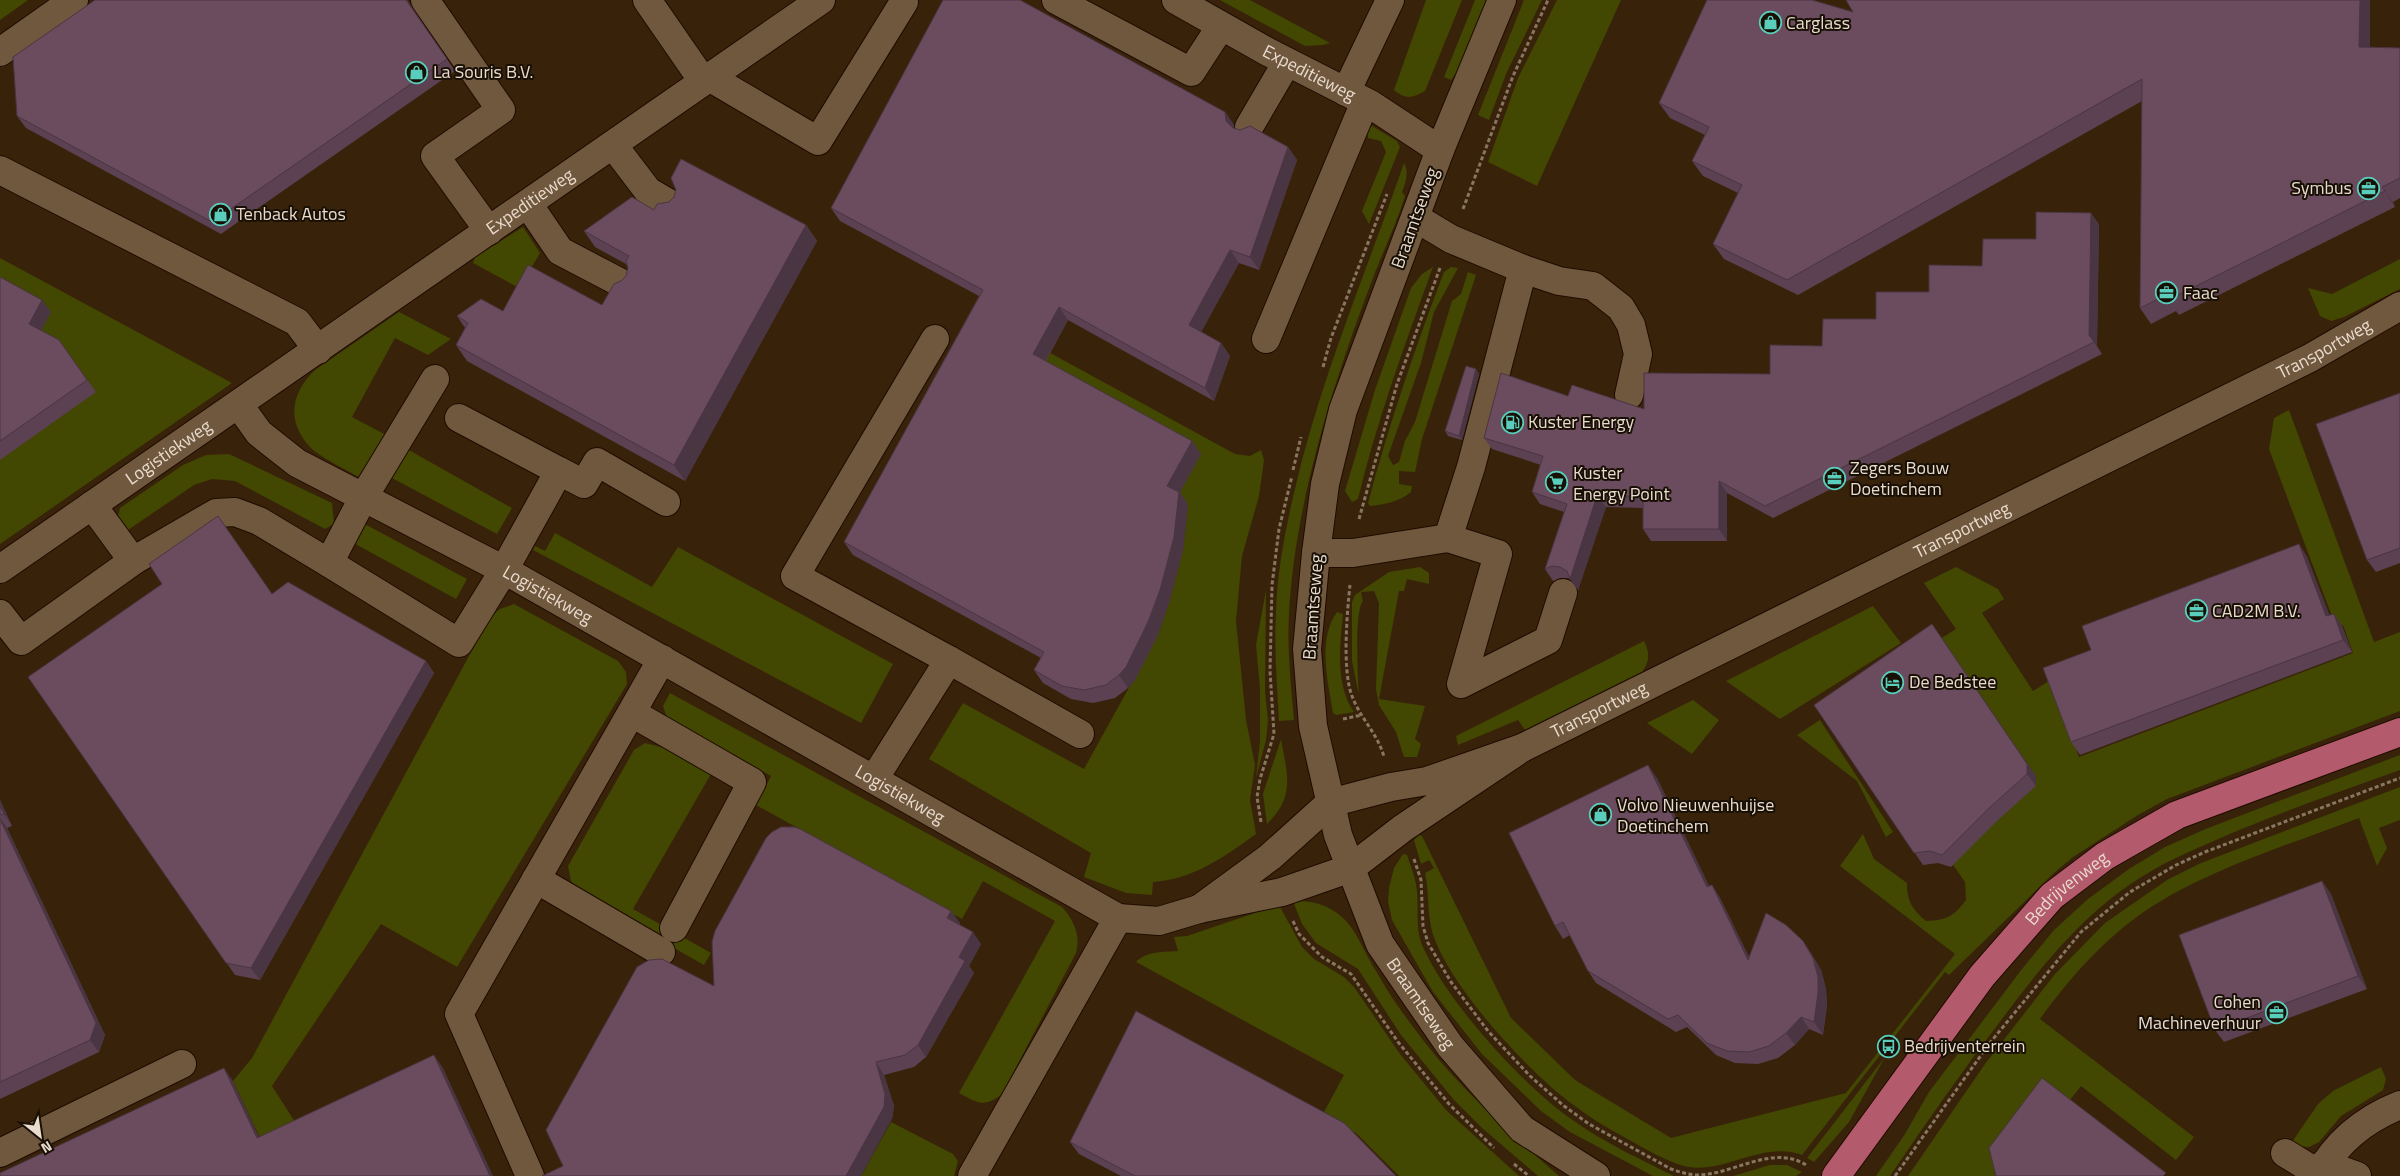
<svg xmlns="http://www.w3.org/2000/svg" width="2400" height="1176" viewBox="0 0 2400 1176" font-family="'Titillium Web',sans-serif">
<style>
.green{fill:#424702}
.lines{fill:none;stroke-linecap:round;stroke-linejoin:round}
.minor-casing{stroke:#1f0b00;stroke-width:30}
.major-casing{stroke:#1f0b00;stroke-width:30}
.path{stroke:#887662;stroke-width:3;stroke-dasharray:4 2.5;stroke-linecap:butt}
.minor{stroke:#70583f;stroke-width:28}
.major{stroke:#b35a6c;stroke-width:28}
.wall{fill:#5b4151}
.shaded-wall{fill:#4a3542}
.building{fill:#6a4c5e;stroke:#4a3542}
.labels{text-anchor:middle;stroke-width:4;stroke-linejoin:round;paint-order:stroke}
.poi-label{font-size:18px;fill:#e9dbcd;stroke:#180f05;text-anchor:start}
.street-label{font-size:18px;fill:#e9dbcd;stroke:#180f05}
</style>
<rect width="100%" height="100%" fill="#38230a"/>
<path class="green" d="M0 0H28L0 20Z
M1220 0H1250L1330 43 1323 45 1305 46Z
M1426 0H1462L1425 91C1412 98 1406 100 1394 90Z
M1475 0H1487L1457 72 1451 80 1444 77Z
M1524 0H1542L1506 74 1489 120 1478 115Z
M1557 0H1621L1537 186 1488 162 1518 78Z
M1372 126 1397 141 1400 147 1369 224 1362 211 1386 152 1381 141 1368 138 1367 129Z
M1404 163C1409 172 1406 182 1402 192L1405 196C1397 222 1386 245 1376 270 1335 377 1295 500 1289 614 1287 650 1291 685 1294 720L1279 721C1277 685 1274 649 1276 612 1277 572 1285 532 1294 493 1320 379 1366 273 1404 163Z
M523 227 540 253 527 275 532 295 473 263 475 257Z
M0 258 232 383 0 544Z
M2400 259V289L2344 317 2331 321 2320 316 2308 288 2332 294Z
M1433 267C1405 344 1377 420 1358 499L1352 502 1345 491 1375 390 1411 288 1422 274Z
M1451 267 1458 268 1434 312 1421 363 1388 456 1393 465 1399 462 1405 441 1415 422 1452 301 1461 294 1468 272 1476 275 1422 439 1415 472 1399 471V484L1412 486 1411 492C1398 502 1387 504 1370 506L1368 503C1389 424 1415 348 1444 272Z
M399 312 451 339 428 355 395 338 352 417 388 436 362 479C349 471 319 457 310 447 286 421 291 393 315 370Z
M988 319 1235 454 1250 456 1261 450 1264 460 1259 496 1242 556 1236 621 1246 720 1255 765 1250 800 1256 834C1224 857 1194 879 1153 882L1152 895 1126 893 1084 877 1091 853 929 759 963 703 1084 769 1158 635 1169 603 1183 550 1188 505 981 333Z
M2289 410 2374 642 2400 632V711L2167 799 2138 815 2073 857 2055 872 1949 975 1945 972 1802 1155C1761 1140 1723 1176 1684 1166 1666 1161 1649 1151 1633 1142 1613 1131 1593 1120 1575 1106 1530 1074 1455 992 1435 940 1426 918 1430 895 1425 873L1434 868 1429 860 1421 864 1414 840 1419 835 1422 836 1511 1018 1575 1080 1671 1138 1846 1093 1955 954 1840 866 1863 834 1874 859 1907 883C1907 901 1912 909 1926 921 1947 920 1953 917 1966 900L1965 882 1951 862 1940 639 1956 629 1924 583 1956 567 1998 589 2004 599 1982 613 2033 691 2049 681 2079 757 2353 653 2343 625 2336 627 2269 449 2274 418Z
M407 449 512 508 497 534 392 478Z
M229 454 332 503 334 524 325 529 235 481 212 479 194 485 125 532 117 521 120 508 183 465 206 455Z
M361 522 467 579 456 599 350 541Z
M555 533 652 587 678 547 893 664 861 723 533 550 535 546 545 551Z
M1420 567 1429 573V584L1407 579 1404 591H1399L1379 699 1425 706 1415 739 1421 744 1417 757H1404L1396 732 1379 705 1376 689 1379 603 1374 591 1361 592 1363 601C1354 611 1358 680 1359 696L1352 661V602L1355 595 1389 572Z
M1266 590 1265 692 1268 720 1266 740 1256 778 1260 741V688L1256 645Z
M514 604 618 661 626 672 627 684 457 967 381 924 272 1086 302 1133 278 1176 233 1081 252 1058 490 617 500 609Z
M1873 606 1901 643 1780 719 1726 681Z
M1337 612 1343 614C1340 645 1335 685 1354 712L1336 715 1333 713C1328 682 1317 640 1337 612Z
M1644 641C1650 654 1650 660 1642 672L1525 730 1518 720 1458 745 1456 736Z
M670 693 1062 907C1074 921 1081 935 1076 953L1002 1094C984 1108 977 1103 959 1093L1055 921 983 881 962 919 756 805 771 776 667 718 663 706Z
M1693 700 1719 720 1692 754 1647 723Z
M1820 720 1893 832 1886 837 1857 781 1797 735Z
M1281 739C1287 774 1296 796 1267 824L1263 794Z
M645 743 665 748 711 774 633 909 711 953 704 965 584 897 571 881 568 866 634 750Z
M2400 755V770C2338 792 2276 814 2216 840 2193 850 2169 860 2148 873 2087 909 2044 963 2002 1019 1963 1070 1926 1123 1890 1176H1876L1905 1134 1929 1092 2022 969 2054 930 2088 899 2129 869 2165 847 2208 828Z
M2400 787V820L2379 828 2387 848 2377 866 2359 818C2291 844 2218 866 2156 904 2109 933 2072 975 2040 1019L2194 1137 2176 1160 2081 1086 2066 1105 2034 1176H1908L1985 1064 2055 974 2105 923 2167 880 2201 863Z
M1403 854 1407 855C1410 864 1414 874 1416 884 1420 905 1414 927 1423 947 1448 1003 1523 1086 1574 1121 1605 1143 1640 1159 1674 1176H1653L1570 1132 1541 1111 1482 1054 1433 992 1392 920 1388 902 1389 888 1394 868Z
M1293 901C1314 900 1333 906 1347 922 1359 936 1366 956 1376 971 1387 991 1400 1010 1414 1028 1454 1084 1508 1131 1559 1176H1538L1482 1128 1454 1100 1401 1035 1358 969 1316 943 1302 924Z
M1279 905 1302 947 1314 959 1344 977 1354 987 1400 1054 1446 1110 1519 1176H1399L1357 1134 1323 1114 1344 1075 1136 962C1146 951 1164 952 1178 951L1174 937 1187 936Z
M1885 1057 1849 1122 1814 1162 1807 1158Z
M2381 1067 2386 1079 2383 1090 2341 1116 2319 1142 2309 1147 2298 1146 2292 1142 2318 1104 2333 1091Z
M891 1122 953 1154 958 1161 954 1176H861Z
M1770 1165H1787L1802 1172 1796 1176H1733Z"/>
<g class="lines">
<defs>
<g id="minor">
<path d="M425 0 501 110 435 156 489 231"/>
<path d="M647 0 703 81"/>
<path d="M1056 0 1191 72 1221 26"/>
<path id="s1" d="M1176 0 1268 52 1370 104 1440 150"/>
<path id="s2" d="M1502 0 1440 150 1343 410 1325 484 1316 553 1307 649 1313 726 1338 835 1380 944 1450 1046 1522 1129 1596 1176"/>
<path d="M0 52 74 0"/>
<path d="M709 77 818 141 904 2"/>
<path d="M1346 92 1390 0"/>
<path d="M1249 127 1287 62"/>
<path d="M613 145 648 191 672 205"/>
<path d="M0 170 297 322 318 350"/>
<path d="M528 204 560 251 623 284"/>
<path d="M1523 269 1559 281 1593 286 1621 308 1631 325 1638 354 1629 395"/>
<path d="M1266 339 1365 102"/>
<path d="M435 379 363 498 329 563 459 643 504 570 559 471 459 418"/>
<path id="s3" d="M239 405 259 433 297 463 504 570 1118 918 972 1176"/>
<path d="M559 471 584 484 597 462 666 502"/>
<path d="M92 505 133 561"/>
<path d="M1448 538 1498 554 1461 684 1548 640 1563 593"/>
<path d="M1316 553H1353L1448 538 1471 467 1523 269 1451 239 1416 218"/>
<path id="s4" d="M0 569 821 0"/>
<path d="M0 614 21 641 133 561 216 513 235 512 259 521 329 563"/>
<path d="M949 660 1080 734"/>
<path d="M632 713 752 782 674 928"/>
<path id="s5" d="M1522 748 2310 358 2400 306"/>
<path d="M1522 748 1403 828 1351 868 1282 892 1199 909 1270 857 1330 803 1391 787 1427 781Z"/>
<path d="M874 779 949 660 795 576 935 339"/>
<path d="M536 879 661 952"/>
<path d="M1118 918 1159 921 1199 909"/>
<path d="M0 1153 182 1064"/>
<path d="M2285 1153 2319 1174"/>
<path d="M2324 1164 2357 1176"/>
<path d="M530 1176 459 1014 662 659"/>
<path d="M2318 1176C2336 1142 2365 1119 2400 1105"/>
</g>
<g id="major">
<path id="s6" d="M1836 1176 1982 976 2052 896 2105 856 2177 815 2400 732"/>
</g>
</defs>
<use href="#minor" class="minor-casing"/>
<use href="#major" class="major-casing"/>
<path class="path" d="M1463 209 1513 76 1548 0
M1323 367 1331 338 1387 194
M1293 470 1301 437
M1359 519 1397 384 1440 268
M1350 585C1347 613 1342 670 1352 696 1360 718 1378 734 1384 757
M1343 719 1362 715
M1261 822 1257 797 1260 779 1274 734 1270 671 1272 585 1279 529 1292 476
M1414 859 1421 880 1423 926 1428 943 1451 982 1488 1031 1530 1076 1564 1106 1589 1124 1671 1169C1680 1172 1689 1175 1698 1175 1736 1174 1773 1143 1808 1166
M1293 921 1299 934 1322 957 1351 974 1398 1042 1449 1104 1494 1148
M1514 1164 1529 1176
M1895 1176 1989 1044 2081 932 2130 892 2176 865 2205 852 2400 778"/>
<use href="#minor" class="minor"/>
<use href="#major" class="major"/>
</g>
<path class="wall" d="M407 0 455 71 221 234 26 128 17 116Z
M1846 0H2370V47L2400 48V198L2393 202 2395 207 2179 315 2176 311 2151 324 2140 308 2142 101 1798 295 1724 259 1713 244 1738 193 1703 176 1692 161 1705 135 1670 118 1659 103 1853 12Z
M1225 112 1234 125V128L1288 147 1297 160 1259 270 1239 263 1201 332 1221 343 1230 356 1214 401 1068 320 1046 361 1192 441 1201 454 1180 492 1188 505 1183 550 1169 603 1158 635 1135 680 1128 688 1115 698 1093 703 1071 699 1043 683 1034 670 1041 658 853 555 844 542 979 296 840 221 831 208Z
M654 210 806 225 817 241 685 481 467 361 456 345 465 328 457 316 503 311 602 305 626 276 628 268 626 264 595 247 584 231Z
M2099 224 2097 346 2102 354 1773 518 1727 493V541H1651L1643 529V508L1606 507 1578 590 1571 580 1568 578H1560L1553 581 1545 569 1564 512 1540 504 1532 492 1541 465 1492 449 1484 438 1568 396 1644 409 1770 374 1822 346 2036 239Z
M0 277 51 312 41 330 59 340 96 392 0 460Z
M1476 369 1479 374 1462 440 1448 436 1445 431Z
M2400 393V563L2376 572 2367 560Z
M2299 544 2307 557 2329 615 2334 614 2342 626 2352 652 2080 755 2071 742 2091 650Z
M272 594 426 661 434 673 260 980 235 975 28 677Z
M1814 705 2036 776V786L1997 821 1951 867 1938 863 1923 865Z
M1657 778 1709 886 1712 885 1720 898 1749 957 1803 941 1811 953 1821 970 1826 989 1827 1005 1823 1035 1809 1029 1795 1045 1778 1058 1758 1064 1735 1063 1716 1055 1687 1027 1676 1032 1596 983 1588 971 1570 935 1563 939 1555 926Z
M0 800 12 826 7 828 105 1035 99 1052 0 1099Z
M2322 881 2331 894 2367 989 2224 1042 2215 1030Z
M951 911 960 923 959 924 981 944 969 966 974 973 926 1057 914 1067 884 1075 894 1106 892 1119 563 1166 714 986Z
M1070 1142 1396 1176H1121L1079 1154Z"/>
<path class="shaded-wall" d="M2360 0H2370V63L2359 47Z
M1225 112 1234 125 1235 134 1226 121Z
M1288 147 1297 160 1259 270 1250 257Z
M2382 187 2393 202 2395 207 2385 191Z
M2091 213 2099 224 2097 346 2102 354 2089 335Z
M806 225 817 241 685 481 674 465Z
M1230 250 1239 263 1198 338 1189 325Z
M42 300 51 312 38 336 29 324Z
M1059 307 1068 320 1042 367 1033 354Z
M1221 343 1230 356 1214 401 1205 388Z
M1476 369 1479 374 1462 440 1459 436Z
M1192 441 1201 454 1180 492 1188 505 1183 550 1169 603 1158 635 1135 680 1128 688 1119 675 1167 486Z
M1719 481 1727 493V541L1719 529Z
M1597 496 1606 507 1578 590 1570 579Z
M2299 544 2307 557 2335 629 2326 616Z
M2334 614 2342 626 2352 652 2343 640Z
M1932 624 2036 776V786L2027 774Z
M426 661 434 673 260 980 251 968Z
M1648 765 1657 778 1716 900 1707 887Z
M0 800 12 826 4 814 0 806Z
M0 818 7 828 105 1035 99 1052 90 1040Z
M2322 881 2331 894 2367 989 2358 976Z
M1712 885 1720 898 1757 973 1748 960Z
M951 911 960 923 956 930 947 918Z
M973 932 981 944 969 966 974 973 926 1057 918 1045 959 957Z
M1803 941 1811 953 1821 970 1826 989 1827 1005 1823 1035 1814 1022Z
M1801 1017 1809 1029 1795 1045 1786 1033Z
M434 1055 443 1068 493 1176H490Z
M876 1062 884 1075 894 1106 892 1119 861 1176H846Z
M224 1068 233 1081 265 1150 257 1138Z"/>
<path class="building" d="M95 0H406L447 59 212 222 17 116 13 57Z
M943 0H1020L1225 112 1226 121 1233 128 1240 130 1250 126 1288 147 1250 257 1230 250 1189 325 1221 343 1205 388 1059 307 1033 354 1192 441 1167 486 1179 492 1174 537 1160 590 1148 622 1126 667 1119 675 1106 685 1084 690 1062 686 1034 670 1044 652 844 542 983 290 831 208Z
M1707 0H1812L1853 12 1846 0H2360L2359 47 2400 48V178L2382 187 2385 191 2270 249 2168 300 2166 295 2140 308 2142 79 1787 280 1713 244 1742 185 1692 161 1709 127 1659 103Z
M681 159 806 225 674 465 456 345 468 323 457 316 481 299 503 311 528 265 602 305 614 284 621 281 626 276 628 268 626 261 629 256 584 231 632 197 654 210 657 204 669 202 674 197 676 190 671 178Z
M2036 212 2091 213 2089 335 2094 342 1765 506 1719 481V529H1643V496H1597L1570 579 1567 571 1560 567 1552 566 1545 569 1567 504 1532 492 1543 456 1484 438 1501 373 1568 396 1572 385 1644 409V373L1770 374V345L1822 346 1823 319H1876V292H1929V265L1982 266 1983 239H2036Z
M0 277 42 300 29 324 59 340 87 380 0 441Z
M1466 366 1476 369 1459 436 1445 431Z
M2400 393V548L2367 560 2316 424Z
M218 516 272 594 288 582 426 661 251 968 226 963 28 677 162 584 149 564Z
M2299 544 2326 616 2334 614 2343 640 2071 742 2043 668 2091 650 2082 626Z
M1932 624 2027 764V774L1988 809 1942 855 1930 851 1914 853 1814 705Z
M1648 765 1707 887 1712 885 1748 960 1766 913 1786 925 1803 941 1813 958 1818 977V993L1814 1022 1801 1017 1786 1033 1769 1046 1749 1052 1727 1051 1707 1043 1678 1015 1668 1019 1588 971 1563 922 1555 926 1509 833Z
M0 806 4 814 0 815Z
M0 819 96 1023 90 1040 0 1082Z
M781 827H794L800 829 951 911 947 918 973 932 959 957 965 961 918 1045 905 1055 876 1062 885 1094 884 1107 846 1176H542L563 1166 546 1130 637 967 649 960 662 959 714 986 712 942 715 931 766 838 772 832Z
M2322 881 2358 976 2215 1030 2179 935Z
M1136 1011 1344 1123 1396 1176H1135L1070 1142Z
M434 1055 490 1176H0V1173L224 1068 257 1138Z
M2042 1078 2166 1173 2163 1176H1996L1989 1148Z"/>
<defs>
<symbol id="shop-ring" viewBox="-11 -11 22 22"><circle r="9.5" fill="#180f05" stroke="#5acebc" stroke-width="1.5"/><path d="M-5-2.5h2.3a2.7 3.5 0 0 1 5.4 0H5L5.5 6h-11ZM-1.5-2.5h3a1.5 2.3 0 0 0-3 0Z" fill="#5acebc"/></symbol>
<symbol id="office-ring" viewBox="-11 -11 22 22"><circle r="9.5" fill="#180f05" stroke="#5acebc" stroke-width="1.5"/><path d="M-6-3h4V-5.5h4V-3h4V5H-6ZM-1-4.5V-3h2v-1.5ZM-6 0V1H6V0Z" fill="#5acebc"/></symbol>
<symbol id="fuel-ring" viewBox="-11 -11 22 22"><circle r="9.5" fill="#180f05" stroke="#5acebc" stroke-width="1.5"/><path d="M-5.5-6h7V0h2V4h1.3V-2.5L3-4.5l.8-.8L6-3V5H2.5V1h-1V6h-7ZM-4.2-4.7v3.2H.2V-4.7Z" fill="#5acebc"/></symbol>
<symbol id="supermarket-ring" viewBox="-11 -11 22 22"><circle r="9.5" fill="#180f05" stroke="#5acebc" stroke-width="1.5"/><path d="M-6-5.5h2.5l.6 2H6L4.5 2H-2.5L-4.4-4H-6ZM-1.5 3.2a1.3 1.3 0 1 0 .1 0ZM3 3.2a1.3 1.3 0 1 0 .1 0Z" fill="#5acebc"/></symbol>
<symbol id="hotel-ring" viewBox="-11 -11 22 22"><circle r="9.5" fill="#180f05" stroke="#5acebc" stroke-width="1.5"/><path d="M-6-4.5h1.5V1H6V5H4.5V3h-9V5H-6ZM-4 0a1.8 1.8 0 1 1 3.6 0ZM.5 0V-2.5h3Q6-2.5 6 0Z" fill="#5acebc"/></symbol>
<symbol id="bus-ring" viewBox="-11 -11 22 22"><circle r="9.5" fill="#180f05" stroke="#5acebc" stroke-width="1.5"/><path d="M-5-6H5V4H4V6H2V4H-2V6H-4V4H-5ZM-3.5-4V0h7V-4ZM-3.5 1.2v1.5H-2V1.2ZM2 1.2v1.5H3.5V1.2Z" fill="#5acebc"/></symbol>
</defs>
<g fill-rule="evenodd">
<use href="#shop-ring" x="1758" y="10" width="25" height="25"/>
<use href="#shop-ring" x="404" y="60" width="25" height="25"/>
<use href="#office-ring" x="2356" y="176" width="25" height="25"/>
<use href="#shop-ring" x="208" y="202" width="25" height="25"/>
<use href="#office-ring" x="2154" y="280" width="25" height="25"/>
<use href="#fuel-ring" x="1500" y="410" width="25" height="25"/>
<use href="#office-ring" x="1822" y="466" width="25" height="25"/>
<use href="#supermarket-ring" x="1544" y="470" width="25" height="25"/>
<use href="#office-ring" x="2184" y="598" width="25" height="25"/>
<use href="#hotel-ring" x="1880" y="670" width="25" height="25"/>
<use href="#shop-ring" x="1588" y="802" width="25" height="25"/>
<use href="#office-ring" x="2264" y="1000" width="25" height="25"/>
<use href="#bus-ring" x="1876" y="1034" width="25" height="25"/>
</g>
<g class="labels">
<g class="poi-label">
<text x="1786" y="29">Carglass</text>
<text x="433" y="78">La Souris B.V.</text>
<text x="2352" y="194" text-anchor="end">Symbus</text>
<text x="236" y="220">Tenback Autos</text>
<text x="2183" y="299">Faac</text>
<text x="1528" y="428">Kuster Energy</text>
<text x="1850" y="474">Zegers Bouw<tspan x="1850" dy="21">Doetinchem</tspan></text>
<text x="1573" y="479">Kuster<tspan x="1573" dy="21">Energy Point</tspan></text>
<text x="2212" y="617">CAD2M B.V.</text>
<text x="1909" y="688">De Bedstee</text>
<text x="1617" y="811">Volvo Nieuwenhuijse<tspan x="1617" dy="21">Doetinchem</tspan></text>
<text x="2261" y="1008" text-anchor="end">Cohen<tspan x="2261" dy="21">Machineverhuur</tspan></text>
<text x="1904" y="1052">Bedrijventerrein</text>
</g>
<g class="street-label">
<text dy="6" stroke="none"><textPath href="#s1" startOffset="152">Expeditieweg</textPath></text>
<text dy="6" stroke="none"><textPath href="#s4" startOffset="645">Expeditieweg</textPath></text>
<text transform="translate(1415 218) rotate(-70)" y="6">Braamtseweg</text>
<text dy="6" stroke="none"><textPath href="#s5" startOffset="896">Transportweg</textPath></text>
<text dy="6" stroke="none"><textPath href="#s4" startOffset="205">Logistiekweg</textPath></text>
<text dy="6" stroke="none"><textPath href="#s5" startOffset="491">Transportweg</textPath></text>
<text dy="6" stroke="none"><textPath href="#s3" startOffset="366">Logistiekweg</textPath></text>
<text transform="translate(1313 607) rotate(-86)" y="6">Braamtseweg</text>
<text dy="6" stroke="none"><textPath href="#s5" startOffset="86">Transportweg</textPath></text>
<text dy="6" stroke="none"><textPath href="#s3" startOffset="771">Logistiekweg</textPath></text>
<text dy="6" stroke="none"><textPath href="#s6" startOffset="370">Bedrijvenweg</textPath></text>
<text dy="6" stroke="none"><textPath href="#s2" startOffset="1060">Braamtseweg</textPath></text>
</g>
</g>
<g transform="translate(40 1136) rotate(150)" stroke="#180f05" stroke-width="4" paint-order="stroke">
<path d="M0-4L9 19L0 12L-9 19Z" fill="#e9dbcd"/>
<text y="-8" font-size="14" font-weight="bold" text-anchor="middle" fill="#e9dbcd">N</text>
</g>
</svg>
